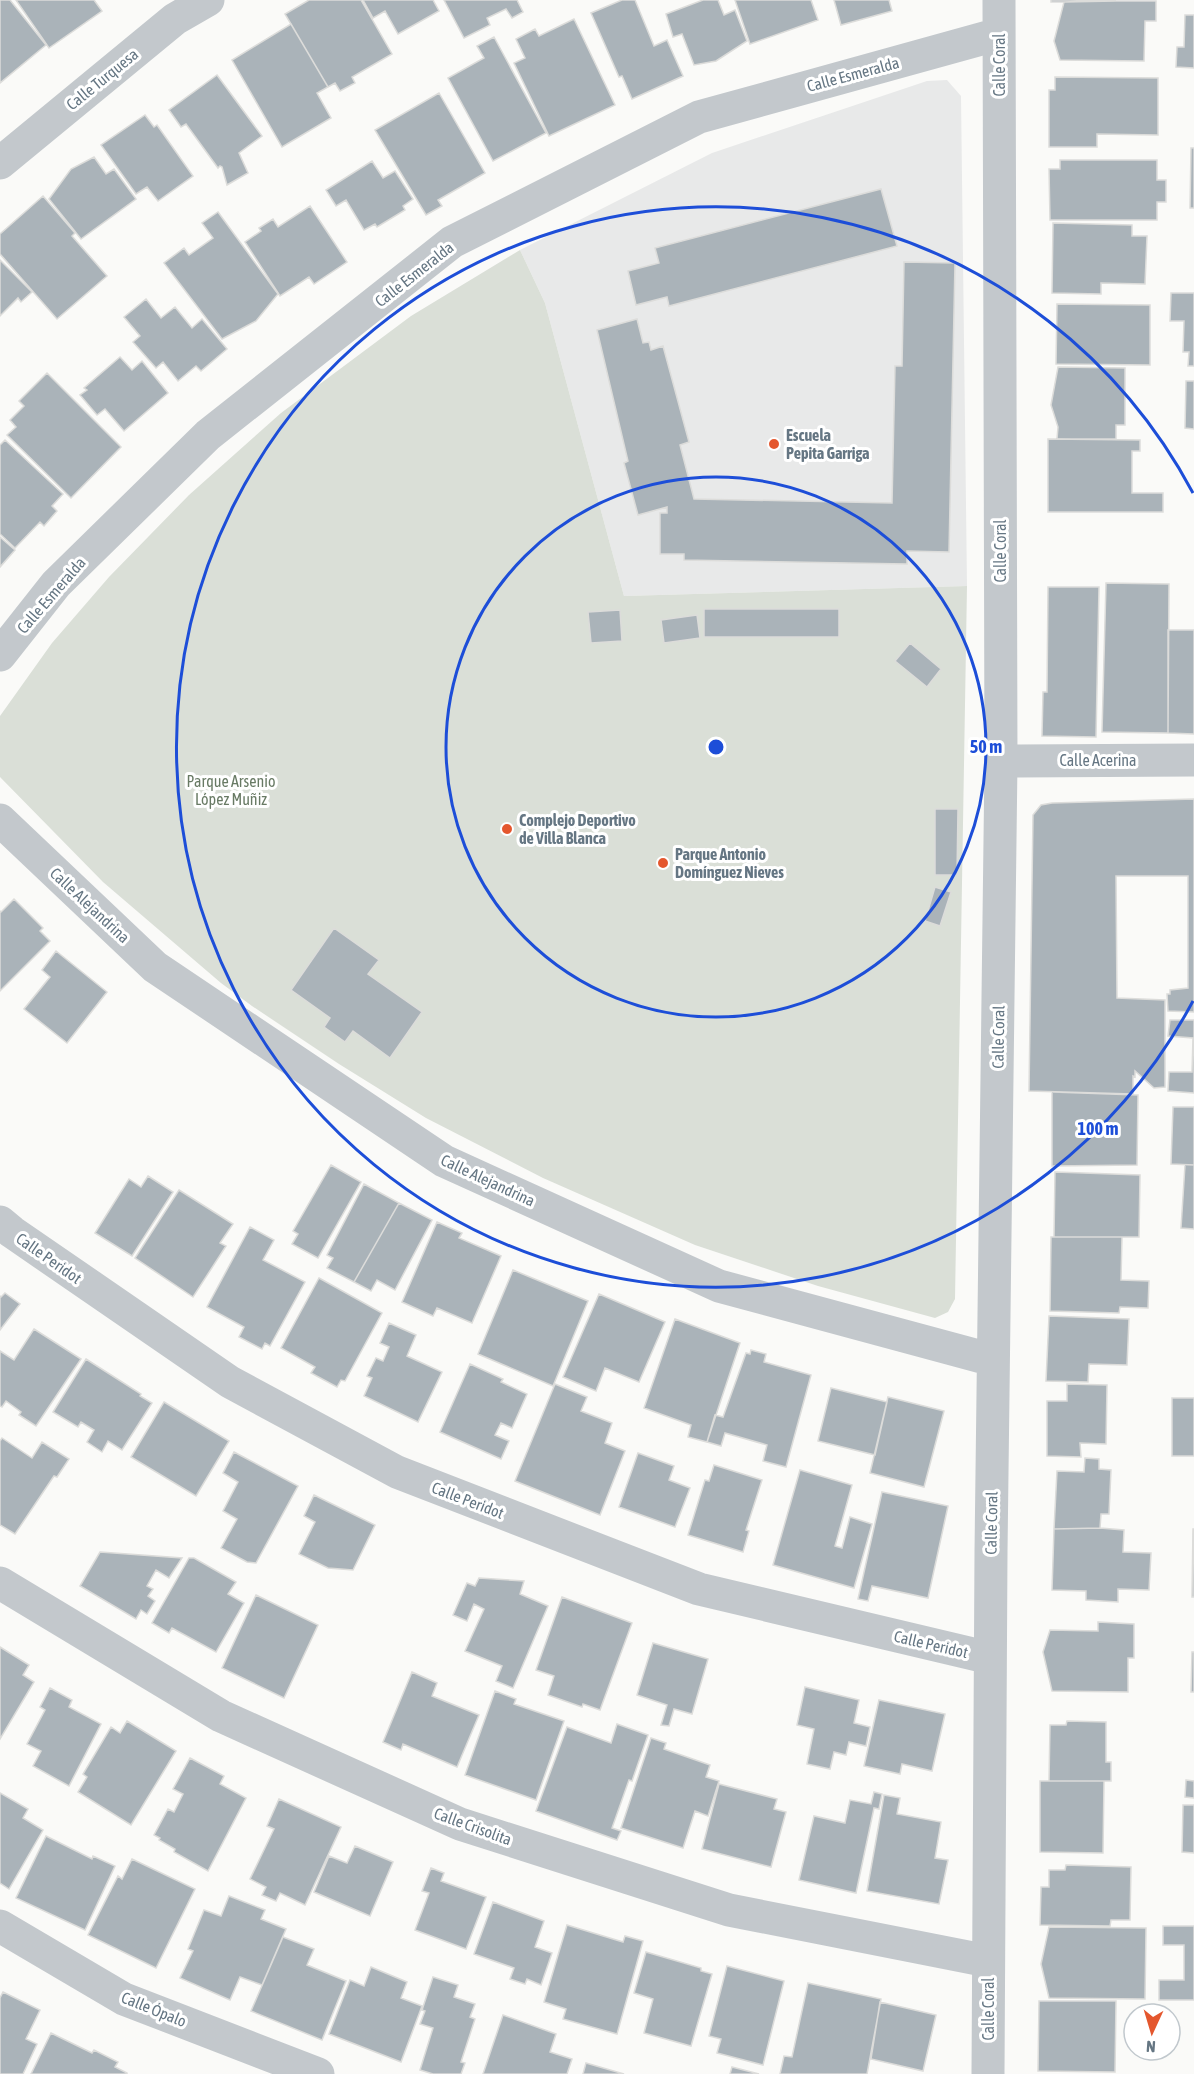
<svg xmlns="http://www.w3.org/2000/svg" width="1194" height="2074" viewBox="0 0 1194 2074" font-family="'Asap Condensed',sans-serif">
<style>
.built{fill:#e8e9e9}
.green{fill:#dadfd7}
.building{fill:#aab3b9;stroke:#dcdcda;stroke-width:1.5}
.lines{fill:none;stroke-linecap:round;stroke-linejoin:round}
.minor{stroke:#c3c8cc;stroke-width:33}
.ring{fill:none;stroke:#1d4ed8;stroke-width:3}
.poi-dot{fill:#e4572e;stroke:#fff;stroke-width:2}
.labels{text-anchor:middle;stroke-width:6;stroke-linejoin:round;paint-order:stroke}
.street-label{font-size:16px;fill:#657683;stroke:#fff}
.poi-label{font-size:16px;font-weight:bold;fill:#657683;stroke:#fff;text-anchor:start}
.park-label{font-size:16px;fill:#687a64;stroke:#fff}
.centre{fill:#1d4ed8;stroke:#fff;stroke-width:3}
.ring-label{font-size:18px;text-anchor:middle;font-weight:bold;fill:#1d4ed8;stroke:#fff;stroke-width:6;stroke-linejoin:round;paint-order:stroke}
</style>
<rect width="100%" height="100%" fill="#fafaf8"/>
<path class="built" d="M947 80 961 96 967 586 624 596 545 303 520 250 712 153 927 81Z"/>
<path class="green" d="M520 250 545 303 624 596 967 586 955 1299 948 1312 935 1318 818 1286 695 1245 543 1178 426 1118 339 1064 252 1006 221 983 103 882 0 777V716L52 643 109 577 189 495 281 413 411 316Z"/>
<path class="building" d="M0 0H10L46 45 0 83Z
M16 0H94L102 11 49 48Z
M309 0H361L392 54 352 77 355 83 340 91 335 83 328 87 285 14Z
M363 0H433L439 11 398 34 385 11 373 18Z
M444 0H517L523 12 512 18 506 9 487 18 490 25 464 38Z
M622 0H635L654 46 667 40 683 76 632 99 622 76 619 77 591 13Z
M703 0H718L724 15 735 10 747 41 716 61 694 65 682 34 673 37 666 14Z
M735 0H811L818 20 750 44Z
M834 0H889L892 11 841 25Z
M1051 0H1116L1064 2H1051Z
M1116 1H1156V21H1145L1144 61 1060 60 1054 41 1064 2Z
M1185 15H1194V68L1176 67 1177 47H1184Z
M574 19 615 105 549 136 514 63 525 58 516 39 535 29 539 36Z
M291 24 328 87 317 93 331 118 282 147 232 60Z
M494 37 546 133 493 161 448 78 484 58 477 46Z
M217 75 262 136 239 153 248 173 227 185 222 167 220 166 218 168 186 124 181 127 169 110Z
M1055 77 1158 78V135L1097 134V147H1049V90H1055Z
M439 93 485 173 438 200 442 206 426 215 375 130Z
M145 115 154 127 157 125 193 176 158 201 147 187 136 194 101 145Z
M1191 148H1194V208H1190Z
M94 157 106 174 114 169 136 199 81 239 49 199 71 169Z
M1060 160H1157V180H1166V202H1157V220H1050L1049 169H1060Z
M372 161 383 178 395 171 413 199 403 206 405 210 377 227 375 224 364 230 346 200 336 206 326 190Z
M881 189 897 246 669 306 667 297 636 305 628 271 659 263 655 248Z
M43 196 75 233 72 236 107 276 57 319 0 254V234Z
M310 206 347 262 314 284 309 277 280 296 245 242 261 231 259 228 273 219 278 227Z
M218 212 278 294 256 321 222 339 164 263 184 248 189 255 213 238 202 223Z
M1053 223 1132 225V236H1147L1145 284 1101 283V294L1052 293Z
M0 260 32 292 21 302 18 298 0 316Z
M904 262 955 263 949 552 907 551V564L684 560V554H660V513H667V507L638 515 624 463 628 461 597 330 637 319 643 343 649 342 651 350 663 346 689 442 680 445 694 499 892 503 895 366H902Z
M1171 293H1194V366H1188L1189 352H1183L1184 321H1170Z
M146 299 161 318 175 307 192 328 202 319 227 349 201 371 196 366 178 381 163 362 156 368 133 342 140 336 124 317Z
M1057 304 1150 305V365L1056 364Z
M120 357 132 370 142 361 168 393 124 431 105 409 97 415 80 395 87 390 84 388Z
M1058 367 1125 368V425H1116V439H1057L1058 427 1051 405Z
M47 373 121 447 71 498 7 435 16 427 10 420 24 406 19 401Z
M1186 381H1194V429L1185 428Z
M1048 439 1140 440V451H1132V493H1163V512H1048Z
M5 440 63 494 52 506 57 511 44 526 40 522 15 548 0 534V445Z
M0 537 15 550 0 567Z
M1106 583 1169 584 1168 733 1102 732Z
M1048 587H1099L1096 737 1042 736 1043 692H1047Z
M704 609H839V637H704Z
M620 610 622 641 591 643 588 612Z
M697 615 700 638 664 643 661 620Z
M1168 630H1194V734L1168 733Z
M910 643 941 669 927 687 895 661Z
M1194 799V1012L1168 1011 1167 994H1170V990L1188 988V876H1116L1117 998 1165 1000V1087L1154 1088 1135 1071V1077L1133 1076V1094L1029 1091 1033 815 1041 805 1052 803Z
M935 809H958L957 875H935Z
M935 887 951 892 940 926 925 921Z
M14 899 43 928 40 931 50 941 0 991V911L1 912Z
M334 928 379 960 368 974 422 1012 390 1058 353 1031 345 1042 324 1027 330 1018 291 990Z
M56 951 107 992 67 1043 24 1009 50 977 42 970Z
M1170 1020H1194V1093L1168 1091 1169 1072H1192L1193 1038 1168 1036Z
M1052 1092 1138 1095 1137 1165 1052 1166Z
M1173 1107H1194V1165L1171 1164Z
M331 1165 361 1182 318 1258 292 1244 298 1234 293 1231Z
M1185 1165H1194V1229L1181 1228Z
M1055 1172 1140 1175 1139 1237H1054Z
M148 1176 173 1192 132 1256 95 1233 129 1179 141 1187Z
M364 1184 399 1203 354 1282 327 1268 333 1258 327 1255Z
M179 1190 233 1224 220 1243 226 1246 193 1297 135 1258Z
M399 1203 432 1220 395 1290 377 1280 371 1291 354 1282Z
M437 1222 462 1233 459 1238 501 1256 472 1323 437 1308 433 1316 402 1302Z
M250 1227 274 1240 263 1260 305 1282 270 1346 265 1343 262 1349 239 1337 244 1327 207 1307Z
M1051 1237H1122L1121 1280 1149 1281 1148 1308 1120 1307 1119 1313 1050 1311Z
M513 1270 588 1301 553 1386 478 1354Z
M319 1278 382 1313 345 1381 341 1380 337 1387 311 1373 315 1367 281 1348Z
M5 1293 20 1304 0 1330V1296L1 1297Z
M599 1294 665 1322 639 1382 605 1368 596 1391 563 1377Z
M1049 1316 1129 1319 1127 1365 1089 1364 1088 1382 1046 1381Z
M675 1319 740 1343 707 1442 688 1437 691 1425 644 1408Z
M389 1323 416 1335 407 1356 442 1372 418 1422 364 1396 372 1378 367 1376 376 1358 383 1361 389 1347 380 1343Z
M34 1329 81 1359 36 1426 19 1415 21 1412 6 1401 2 1407 0 1406V1351L14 1360Z
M751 1350 766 1354 764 1362 811 1375 786 1467 763 1461 767 1445 725 1433 721 1446 707 1442 715 1415 723 1417 746 1353 750 1354Z
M86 1359 141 1394 140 1396 152 1403 122 1450 108 1441 102 1452 87 1442 94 1430 81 1422 78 1427 53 1412Z
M470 1364 503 1379 501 1382 527 1394 512 1428 501 1423 495 1435 509 1441 501 1459 440 1432Z
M555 1384 587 1397 581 1411 612 1423 605 1443 625 1451 600 1515 515 1481Z
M1067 1384 1107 1385 1106 1444 1080 1443 1081 1457 1047 1456V1401H1067Z
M831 1388 887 1402 875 1455 818 1441Z
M888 1397 944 1411 924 1487 870 1473Z
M1172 1398H1194V1456H1172Z
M164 1402 229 1441 196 1496 131 1457Z
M2 1438 32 1458 42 1442 69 1459 57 1477 54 1476 15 1534 0 1525V1441Z
M234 1452 298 1486 256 1563 247 1562 221 1548 237 1519 223 1511 238 1482 223 1473Z
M638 1453 674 1466 669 1480 690 1488 675 1527 619 1507Z
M1085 1458 1099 1459V1469L1111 1470 1109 1514H1101L1100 1528 1054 1529 1057 1471 1084 1472Z
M714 1465 762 1480 746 1530 749 1531 743 1552 688 1535 705 1480 709 1481Z
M800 1470 852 1485 835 1546 842 1548 850 1517 872 1524 854 1588 773 1565Z
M882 1492 948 1506 928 1598 872 1586 868 1601 858 1599Z
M314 1495 375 1525 353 1570 328 1568 299 1554 315 1522 304 1516Z
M1100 1528 1124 1530 1123 1552 1151 1553 1149 1590 1118 1589V1602L1086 1600V1591L1052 1590 1054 1529Z
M1193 1529H1194V1597H1192Z
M100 1552 182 1558 169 1578 156 1570 147 1586 153 1589 148 1596 155 1601 147 1614 141 1610 136 1619 80 1586Z
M189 1558H194L236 1582 228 1594 244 1603 216 1652 172 1628 169 1633 152 1623Z
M479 1578 524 1581 520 1594 548 1606 513 1688 496 1681 502 1666 465 1651 484 1609 474 1604 467 1621 453 1615 467 1583 475 1586Z
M256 1595 318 1625 284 1698 222 1668Z
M562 1597 632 1623 600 1710 583 1704 582 1707 548 1695 554 1676 536 1670Z
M1098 1622 1134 1624V1658H1128V1692L1052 1691 1043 1652 1050 1630 1098 1631Z
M653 1643 708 1659 692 1714 674 1709 669 1726 661 1725 667 1705 637 1695Z
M0 1647 29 1665 23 1675 34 1682 0 1739Z
M1192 1652H1194V1692H1191Z
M412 1672 437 1683 432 1696 479 1715 457 1767 403 1744 401 1750 383 1742Z
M805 1687 859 1700 854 1723 870 1727 866 1746 849 1742 846 1755 834 1752 830 1769 807 1764 814 1729 797 1725Z
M50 1688 72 1700 69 1707 101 1724 69 1786 33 1766 41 1751 27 1744 45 1710 40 1707Z
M495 1691 516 1699 514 1704 564 1721 536 1800 465 1775Z
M879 1700 945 1714 932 1771 902 1764 900 1774 864 1766Z
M127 1721 176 1751 131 1825 78 1792 87 1777 83 1774 111 1727 120 1733Z
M1067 1721 1106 1722V1762H1111V1781H1049L1050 1725H1066Z
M617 1724 648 1735 632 1781 629 1780 612 1828 621 1831 617 1840 536 1811 567 1727 611 1743Z
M651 1738 666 1743 664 1749 710 1765 706 1777 719 1781 708 1816 695 1811 683 1848 621 1828Z
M190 1758 224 1776 220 1784 246 1798 208 1871 174 1852 175 1849 159 1840 160 1838 154 1835 168 1809 174 1812 183 1794 173 1789Z
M1186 1780 1194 1781V1798L1185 1797Z
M1040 1781H1104L1103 1853 1040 1852Z
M719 1784 777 1799 774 1809 786 1812 771 1867 702 1849Z
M874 1792 882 1794 879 1809 874 1808 856 1893 799 1880 814 1816 845 1823 850 1800 871 1804Z
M0 1793 28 1809 23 1818 43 1830 9 1889 0 1883Z
M884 1795 900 1798 897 1814 941 1822 935 1858 948 1860 939 1904 867 1891Z
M279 1799 341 1827 305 1905 280 1893 276 1901 262 1895 266 1887 250 1879 274 1829 267 1826Z
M1183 1805H1194V1853L1182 1852Z
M46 1836 92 1859 93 1856 115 1866 85 1930 16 1898Z
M355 1846 393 1862 370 1916 314 1892 329 1856 347 1863Z
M132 1859 195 1889 156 1968 88 1935 118 1876 122 1879Z
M1066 1865 1131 1867 1130 1920H1111L1110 1926 1040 1925 1041 1887H1049V1870H1065Z
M431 1868 444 1873 441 1881 486 1897 466 1949 415 1930 429 1893 422 1891Z
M229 1896 265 1910 261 1919 286 1929 262 1985 240 1977 230 2000 180 1978 193 1951 188 1949 204 1910 221 1916Z
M493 1902 544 1921 535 1947 552 1953 541 1985 527 1979 525 1984 510 1979 514 1968 474 1954Z
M567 1925 623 1942 625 1936 643 1941 617 2034 563 2019 566 2009 544 2002Z
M1163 1926H1194V2000H1159V1980H1184V1945H1163Z
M1049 1927 1146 1928 1145 1999 1049 1998 1041 1964Z
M283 1937 314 1949 307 1965 346 1981 322 2040 251 2011Z
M646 1952 701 1968V1971L712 1974 691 2046 644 2033 653 1999 634 1993Z
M727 1966 784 1981 763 2065 717 2053 721 2039 709 2036Z
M371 1967 407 1982 401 1998 422 2006 401 2062 329 2034 350 1980 364 1986Z
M433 1977 458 1985 454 1997 475 2004 470 2017 475 2019 461 2062 465 2063 461 2074H433L420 2070 433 2028 420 2024 425 2011 422 2010Z
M808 1983 881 1999 867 2074H780L784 2056 792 2057Z
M3 1992 40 2010 26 2039 37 2044 23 2074H0V1998Z
M1039 2001H1116L1115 2072 1038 2071Z
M880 2002 936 2015 923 2071 871 2059Z
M503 2015 556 2034 550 2052 572 2059 567 2074H483Z
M51 2033 92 2053 94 2050 118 2062 115 2067 127 2073V2074H31Z
M586 2063 624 2074H583Z
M732 2067 759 2074H730Z"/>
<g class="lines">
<path class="minor" d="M0 163 175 19 208 0
M0 655 56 584 208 435 452 242 699 117 999 34
M1001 761 1194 760
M0 820 155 967 444 1161 719 1286 993 1360
M0 1222 12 1232 230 1382 397 1472 699 1589 990 1658
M0 1583 221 1716 460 1824 729 1910 988 1961
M0 1926 124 1999 318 2074
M988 2074 991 1552 1001 761 999 0"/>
</g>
<g class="ring">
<circle cx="716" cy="747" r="270"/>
<path d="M1193 1001A540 540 0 1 1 1193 493"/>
</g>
<g class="poi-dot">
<circle cx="774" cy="444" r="6"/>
<circle cx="507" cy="829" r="6"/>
<circle cx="663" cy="863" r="6"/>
</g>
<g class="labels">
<g class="street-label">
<text transform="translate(999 65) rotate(-90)" y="6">Calle Coral</text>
<text transform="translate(853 74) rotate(-15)" y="6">Calle Esmeralda</text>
<text transform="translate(102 79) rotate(-39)" y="6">Calle Turquesa</text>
<text transform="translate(414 274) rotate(-38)" y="6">Calle Esmeralda</text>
<text transform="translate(1000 551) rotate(-90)" y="6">Calle Coral</text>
<text transform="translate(51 595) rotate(-49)" y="6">Calle Esmeralda</text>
<text x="1098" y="766">Calle Acerina</text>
<text transform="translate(90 905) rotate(43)" y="6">Calle Alejandrina</text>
<text transform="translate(998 1037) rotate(-89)" y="6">Calle Coral</text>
<text transform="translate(488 1180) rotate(25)" y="6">Calle Alejandrina</text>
<text transform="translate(49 1258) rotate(35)" y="6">Calle Peridot</text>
<text transform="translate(468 1500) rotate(21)" y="6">Calle Peridot</text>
<text transform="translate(991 1523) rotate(-89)" y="6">Calle Coral</text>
<text transform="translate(931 1644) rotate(13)" y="6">Calle Peridot</text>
<text transform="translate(473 1826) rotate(20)" y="6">Calle Crisolita</text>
<text transform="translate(154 2009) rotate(22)" y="6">Calle Ópalo</text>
<text transform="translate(988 2009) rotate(-90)" y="6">Calle Coral</text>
</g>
<g class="poi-label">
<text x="786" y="441">Escuela<tspan x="786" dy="18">Pepita Garriga</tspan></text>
<text x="519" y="826">Complejo Deportivo<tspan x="519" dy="18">de Villa Blanca</tspan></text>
<text x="675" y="860">Parque Antonio<tspan x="675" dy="18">Domínguez Nieves</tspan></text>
</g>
<g class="park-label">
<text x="231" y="787">Parque Arsenio<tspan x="231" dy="18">López Muñiz</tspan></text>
</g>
</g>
<circle cx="716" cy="747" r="9" class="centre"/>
<g class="ring-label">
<text x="986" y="753">50 m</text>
<text x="1098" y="1135">100 m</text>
</g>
<g transform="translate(1152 2032) rotate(184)"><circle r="28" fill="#ffffff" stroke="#c1c8cd" stroke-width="1.5"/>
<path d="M0-4.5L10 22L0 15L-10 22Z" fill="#e4572e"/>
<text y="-9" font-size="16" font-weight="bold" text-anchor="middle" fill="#657683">N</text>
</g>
</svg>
